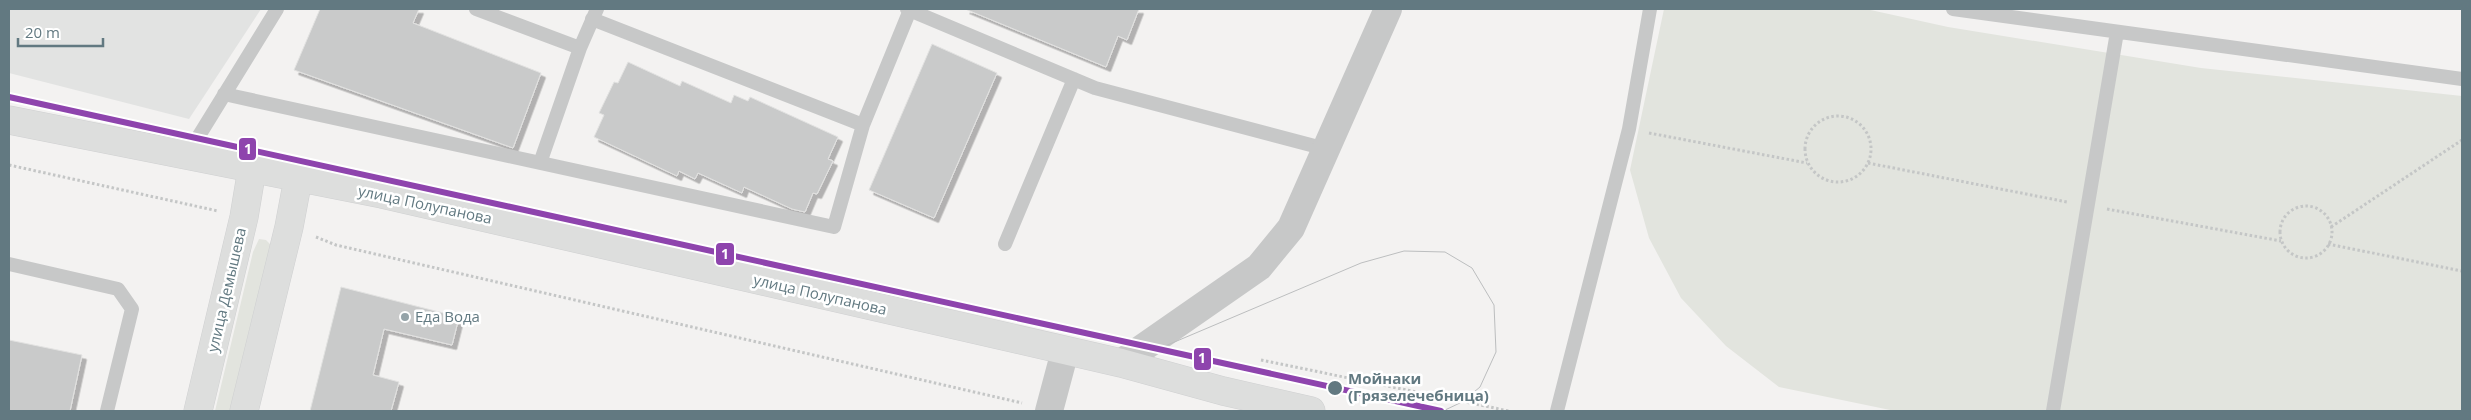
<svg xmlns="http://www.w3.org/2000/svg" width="2471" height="420" viewBox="0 0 2471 420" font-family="'Open Sans',sans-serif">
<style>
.built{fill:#e2e3e2}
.green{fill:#e2e4de}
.building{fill:#c9caca;stroke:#e2e2e1;filter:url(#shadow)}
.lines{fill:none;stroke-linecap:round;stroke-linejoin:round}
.secondary-casing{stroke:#cfd0d1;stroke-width:29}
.path{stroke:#c4c6c6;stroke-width:3;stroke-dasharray:2.5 2.5;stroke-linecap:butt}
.lane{stroke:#c7c8c8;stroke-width:14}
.street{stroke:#c7c8c8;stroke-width:28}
.secondary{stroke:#dddedd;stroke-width:28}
.tram{stroke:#bcbebf;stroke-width:1}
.tram-1-casing{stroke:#fff;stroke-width:10}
.tram-1{stroke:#8e44ad;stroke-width:6}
.poi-dot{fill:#95a3a8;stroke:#fff;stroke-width:2}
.stop-dot{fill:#627981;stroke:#fff;stroke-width:2}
.labels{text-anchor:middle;stroke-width:5;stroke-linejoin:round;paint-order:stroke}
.street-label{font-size:15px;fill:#627981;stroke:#fff}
.poi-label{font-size:15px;fill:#627981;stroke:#fff;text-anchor:start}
.stop-label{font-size:15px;font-weight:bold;fill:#627981;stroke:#fff;text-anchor:start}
.line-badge{stroke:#fff;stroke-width:2}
.badge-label{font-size:14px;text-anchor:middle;font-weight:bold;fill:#fff}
</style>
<defs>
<filter id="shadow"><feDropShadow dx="4.5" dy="4.5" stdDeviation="0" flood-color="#0004"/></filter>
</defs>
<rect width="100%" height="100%" fill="#f3f2f1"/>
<path class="built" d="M9 9H261L189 119 9 73Z"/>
<path class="green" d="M1664 9H1866L1948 27 2201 68 2462 96V411H1895L1779 387 1726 346 1681 298 1649 238 1630 170Z
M259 239 266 240 271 245 232 411H215L253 252Z"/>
<path class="building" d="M320 9H419L413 23 541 73 513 148 294 70Z
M965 9H1139L1127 40 1118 36 1106 67Z
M932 44 997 73 934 218 869 190Z
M628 62 680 86 682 81 731 103 734 95 748 101 750 97 838 137 828 159 833 161 817 194 813 193 805 212 792 209 744 187 742 193 698 173 695 179 679 171 677 176 594 137 604 115 599 113 614 82 618 83Z
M341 287 459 317 452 345 384 329 373 375 399 382 391 411H310Z
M9 340 82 355 70 411H9Z"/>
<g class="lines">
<defs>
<path id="secondary" d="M9 120 382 194 1121 363 1223 391 1311 411
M198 411 244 217 252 169
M244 411 289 227 298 179"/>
</defs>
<use href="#secondary" class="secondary-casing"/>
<path class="path" d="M1805 149a33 33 0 1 1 66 0a33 33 0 1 1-66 0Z
M1649 133 1807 163
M1868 163 2067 202
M9 165 218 211
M2280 232a26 26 0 1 1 52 0a26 26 0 1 1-52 0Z
M2107 209 2281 241
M2331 227 2462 140
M316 237 336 245 1022 403
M2328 244 2462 271
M1261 360 1509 411"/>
<path class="lane" d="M476 9 580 48 597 9
M907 9 1095 88 1326 149
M1953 9 2462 79
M592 19 863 125 910 10
M224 94 834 227 863 125
M183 154 192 147 277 9
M540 163 580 48
M1005 244 1074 79
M9 264 118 289 132 309 107 411
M1557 411 1629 129 1650 9
M2053 411 2117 32"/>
<path class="street" d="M1121 363 1259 267 1291 228 1388 9
M1049 411 1065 351"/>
<use href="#secondary" class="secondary"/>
<path class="tram" d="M1158 349 1361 263 1404 251 1445 252 1472 268 1494 305 1496 352 1480 387 1462 402 1443 411"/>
<defs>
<path id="tram-1" d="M9 97 1441 411"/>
</defs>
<use href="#tram-1" class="tram-1-casing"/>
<use href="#tram-1" class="tram-1"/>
</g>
<circle class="poi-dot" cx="405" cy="317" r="5"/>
<circle class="stop-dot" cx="1335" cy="388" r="8"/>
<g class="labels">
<g class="street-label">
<text transform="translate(425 205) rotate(12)" y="5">улица Полупанова</text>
<text transform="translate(227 290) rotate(-77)" y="5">улица Демышева</text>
<text transform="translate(820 295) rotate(13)" y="5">улица Полупанова</text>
</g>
<g class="poi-label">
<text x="415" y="322">Еда Вода</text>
</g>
<g class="stop-label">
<text x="1348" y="384">Мойнаки<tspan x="1348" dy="17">(Грязелечебница)</tspan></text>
</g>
</g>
<g class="line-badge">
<rect x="238" y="137" width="19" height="24" rx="5" fill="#8e44ad"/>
<rect x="715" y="242" width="20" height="24" rx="5" fill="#8e44ad"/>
<rect x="1193" y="347" width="19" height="24" rx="5" fill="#8e44ad"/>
</g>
<g class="badge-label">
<text x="248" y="154">1</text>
<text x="725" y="259">1</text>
<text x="1202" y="363">1</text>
</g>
<rect width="2471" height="420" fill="none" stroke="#627981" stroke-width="20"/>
<path d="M18 38v8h85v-8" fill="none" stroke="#627981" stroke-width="2.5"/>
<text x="25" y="38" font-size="15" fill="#627981" stroke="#ffffff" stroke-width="4" paint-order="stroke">20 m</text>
</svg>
